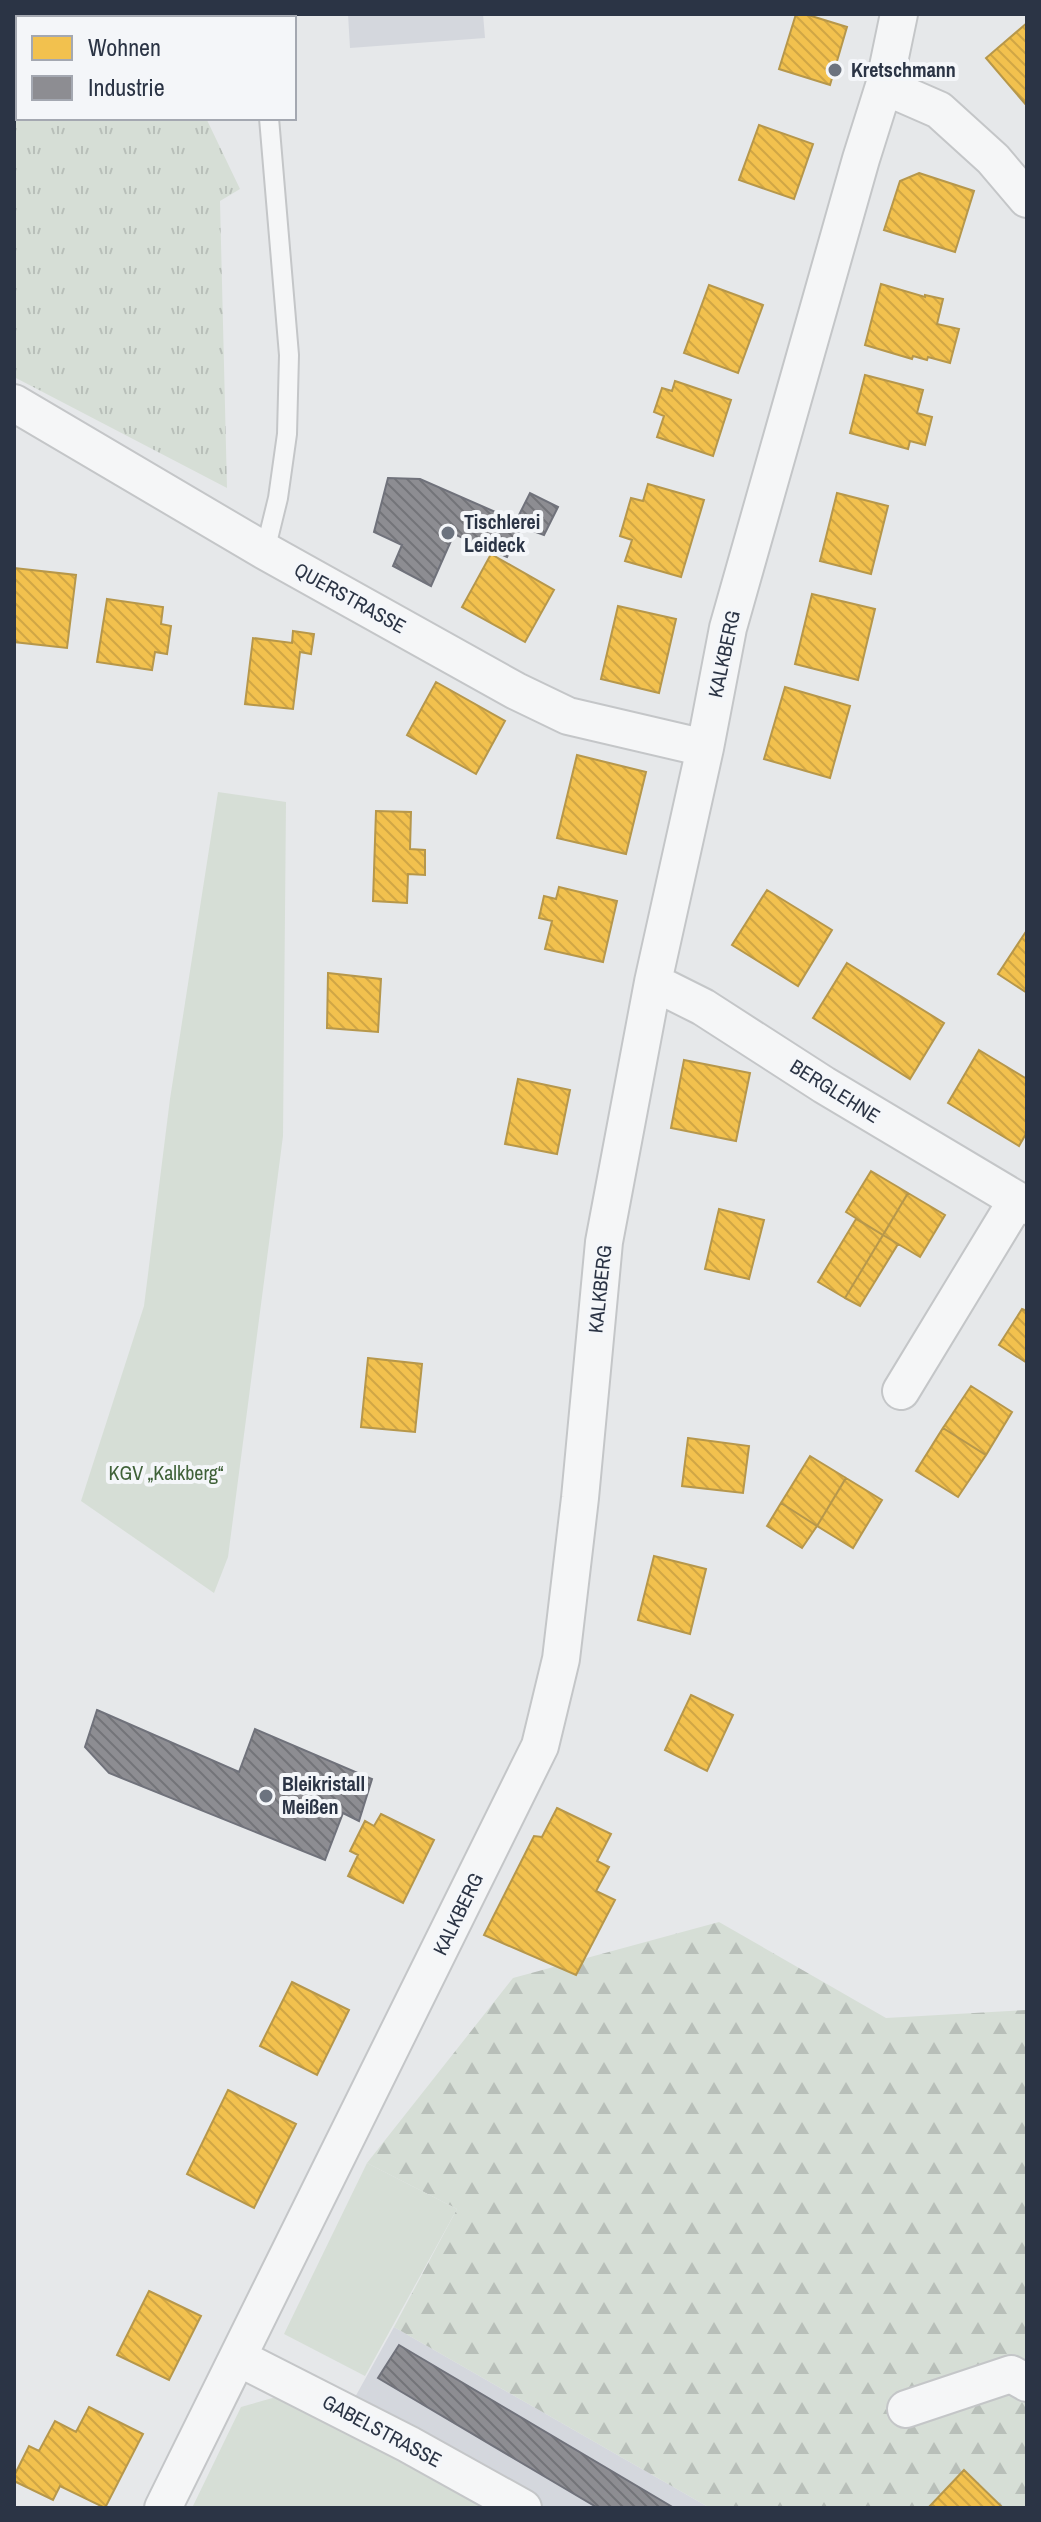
<svg xmlns="http://www.w3.org/2000/svg" width="1041" height="2522" viewBox="0 0 1041 2522" font-family="'Archivo Narrow',sans-serif">
<style>
.built{fill:#d4d7dd}
.grass{fill:url(#grass-tufts)}
.forest{fill:url(#forest-firs)}
.garden{fill:#d6ded6}
.homes{fill:url(#homes-back-hatch);stroke:#b6974b;stroke-width:2}
.industry{fill:url(#industry-back-hatch);stroke:#70727b;stroke-width:2}
.lines{fill:none;stroke-linecap:round;stroke-linejoin:round}
.lane-casing{stroke:#c4c6c8;stroke-width:22}
.street-casing{stroke:#c4c6c8;stroke-width:40}
.lane{stroke:#f5f6f7;stroke-width:18}
.street{stroke:#f5f6f7;stroke-width:36}
.poi-dot{fill:#6c737f;stroke:#f4f6f9;stroke-width:3}
.labels{text-anchor:middle;stroke-width:8;stroke-linejoin:round;paint-order:stroke}
.poi-label{font-size:20px;font-weight:bold;fill:#2b3445;stroke:#f4f6f9;text-anchor:start}
.street-label{font-size:20px;fill:#2b3445;stroke:#f4f6f9}
.park-label{font-size:20px;fill:#3f6138;stroke:#f4f6f9}
</style>
<defs>
<pattern id="grass-tufts" width="24" height="20" patternUnits="userSpaceOnUse" patternTransform="scale(2)"><rect width="24" height="20" fill="#d6ded6"/><path d="M3 7l-1-3M5 7V3M7 7l1-3M15 17l-1-3M17 17v-4M19 17l1-3" fill="none" stroke="#b8bfb9"/></pattern>
<pattern id="forest-firs" width="22" height="20" patternUnits="userSpaceOnUse" patternTransform="scale(2)"><rect width="22" height="20" fill="#d6ded6"/><path d="M5 1l3.5 6h-7zM16 11l3.5 6h-7z" fill="#b8bfb9"/></pattern>
<pattern id="homes-back-hatch" width="6" height="6" patternUnits="userSpaceOnUse" patternTransform="scale(2)"><rect width="6" height="6" fill="#f2c14e"/><path d="M-1 5l2 2M0 0l6 6M5-1l2 2" fill="none" stroke="#d0a645"/></pattern>
<pattern id="industry-back-hatch" width="6" height="6" patternUnits="userSpaceOnUse" patternTransform="scale(2)"><rect width="6" height="6" fill="#8d8d92"/><path d="M-1 5l2 2M0 0l6 6M5-1l2 2" fill="none" stroke="#737479"/></pattern>
</defs>
<rect width="100%" height="100%" fill="#e6e8ea"/>
<path class="built" d="M348 14H483L485 38 350 48Z
M394 2327 710 2508H494L339 2426Z"/>
<path class="grass" d="M14 14H156L158 18H18V118H206L240 189 220 201 227 488 14 377Z"/>
<path class="forest" d="M719 1922 886 2018 1027 2010V2508H710L394 2327 457 2209 367 2163 513 1978Z"/>
<path class="garden" d="M218 792 286 802 283 1136 228 1557 214 1593 81 1501 144 1306 170 1099Z
M367 2163 457 2209 365 2376 284 2334Z
M283 2395 494 2508H192L241 2407Z"/>
<path class="homes" d="M796 14H805L847 27 830 85 779 69Z
M1027 23V106L986 58Z
M759 125 813 144 794 199 739 180Z
M919 173 974 191 955 252 884 230 900 181Z
M881 284 925 297V295L943 299 937 324 959 329 950 363 928 357 927 360 913 356 912 359 865 345Z
M709 285 763 305 738 373 684 353Z
M865 375 923 390 917 413 932 417 925 445 910 441 908 449 850 433Z
M675 381 731 400 713 456 657 437 664 416 654 412 662 388 672 391Z
M648 484 704 500 681 577 625 561 632 540 620 536 631 498 643 501Z
M837 493 888 506 871 574 820 561Z
M491 554 554 590 525 642 462 607Z
M14 568 76 575 67 648 14 642Z
M812 594 875 609 858 680 795 664Z
M107 599 163 607 161 624 171 626 167 654 155 652 152 670 97 662Z
M618 606 676 619 659 693 601 679Z
M293 631 314 634 311 654 300 652 293 709 245 704 253 638 292 643Z
M436 682 505 721 476 774 407 735Z
M785 687 850 706 830 778 764 759Z
M577 755 646 772 626 854 557 838Z
M376 811 411 812 410 849 425 850V875L408 874 407 903 373 901Z
M559 887 617 901 603 962 545 949 552 921 539 918 544 896 556 899Z
M767 890 832 930 798 986 732 945Z
M1027 930V993L998 974Z
M847 963 944 1023 910 1079 813 1018Z
M328 973 381 979 378 1032 327 1028Z
M979 1050 1027 1079V1132L1019 1146 948 1103Z
M684 1060 750 1073 736 1141 671 1128Z
M518 1079 570 1090 557 1154 505 1144Z
M871 1171 908 1193 883 1235 846 1212Z
M908 1193 945 1215 920 1257 883 1235Z
M719 1209 764 1220 749 1279 705 1269Z
M856 1219 883 1235 845 1298 818 1282Z
M883 1235 898 1244 860 1306 845 1298Z
M1022 1309 1027 1311V1363L999 1345Z
M368 1358 422 1364 415 1432 361 1427Z
M971 1386 1012 1412 986 1455 943 1428Z
M943 1428 986 1455 958 1497 916 1471Z
M688 1438 749 1446 743 1493 682 1486Z
M810 1456 846 1478 817 1526 781 1503Z
M846 1478 882 1500 853 1548 817 1526Z
M781 1503 817 1526 802 1548 767 1526Z
M654 1556 706 1569 690 1634 638 1620Z
M691 1695 733 1715 707 1771 665 1750Z
M557 1808 611 1834 597 1861 609 1867 596 1891 615 1900 576 1975 484 1935 534 1836 542 1837Z
M381 1814 434 1840 403 1903 348 1876 358 1855 350 1851 365 1821 374 1826Z
M292 1982 349 2010 317 2075 260 2046Z
M228 2090 296 2124 254 2208 187 2174Z
M149 2291 201 2316 169 2380 117 2355Z
M89 2407 143 2434 105 2508 60 2486 53 2500 14 2481V2476L29 2446 39 2451 55 2421 76 2432Z
M964 2470 1003 2508H928Z"/>
<path class="industry" d="M388 478 420 479 516 521 530 493 558 507 544 535 522 527 507 557 454 534 431 586 393 566 402 545 374 532Z
M97 1710 239 1772 255 1729 372 1779 359 1821 343 1813 325 1860 109 1773 85 1747Z
M399 2345 674 2508H598L378 2378Z"/>
<g class="lines">
<defs>
<path id="lane" d="M249 14 250 18
M265 551 278 498 287 434 289 355 269 118"/>
<path id="street" d="M884 86 939 110 993 159 1027 199
M14 403 265 551 516 691 568 716 705 748
M653 982 703 1007 824 1085 1027 1206
M901 1391 1017 1200
M239 2358 408 2444 523 2508
M906 2409 1011 2374 1027 2383
M163 2508 540 1746 561 1659 580 1498 604 1242 653 982 705 748 728 628 861 159 884 86 899 14"/>
</defs>
<use href="#lane" class="lane-casing"/>
<use href="#street" class="street-casing"/>
<use href="#lane" class="lane"/>
<use href="#street" class="street"/>
</g>
<g class="poi-dot">
<circle cx="835" cy="70" r="8"/>
<circle cx="448" cy="533" r="8"/>
<circle cx="266" cy="1796" r="8"/>
</g>
<g class="labels">
<g class="poi-label">
<text x="851" y="77">Kretschmann</text>
<text x="464" y="529">Tischlerei<tspan x="464" dy="23">Leideck</tspan></text>
<text x="282" y="1791">Bleikristall<tspan x="282" dy="23">Meißen</tspan></text>
</g>
<g class="street-label">
<text transform="translate(350 598) rotate(29)" y="7">QUERSTRASSE</text>
<text transform="translate(724 654) rotate(-78)" y="7">KALKBERG</text>
<text transform="translate(835 1091) rotate(32)" y="7">BERGLEHNE</text>
<text transform="translate(600 1289) rotate(-84)" y="7">KALKBERG</text>
<text transform="translate(458 1914) rotate(-64)" y="7">KALKBERG</text>
<text transform="translate(382 2431) rotate(28)" y="7">GABELSTRASSE</text>
</g>
<g class="park-label">
<text x="166" y="1480">KGV „Kalkberg“</text>
</g>
</g>
<rect width="1041" height="2522" fill="none" stroke="#2b3445" stroke-width="32"/>
<rect x="16" y="16" width="280" height="104" fill="#f4f6f9" stroke="#a4a8b1" stroke-width="2"/>
<rect x="32" y="36" width="40" height="24" fill="#f2c14e" stroke="#a4a8b1" stroke-width="2"/>
<text x="88" y="56" font-size="24" fill="#2b3445">Wohnen</text>
<rect x="32" y="76" width="40" height="24" fill="#8d8d92" stroke="#a4a8b1" stroke-width="2"/>
<text x="88" y="96" font-size="24" fill="#2b3445">Industrie</text>
</svg>
